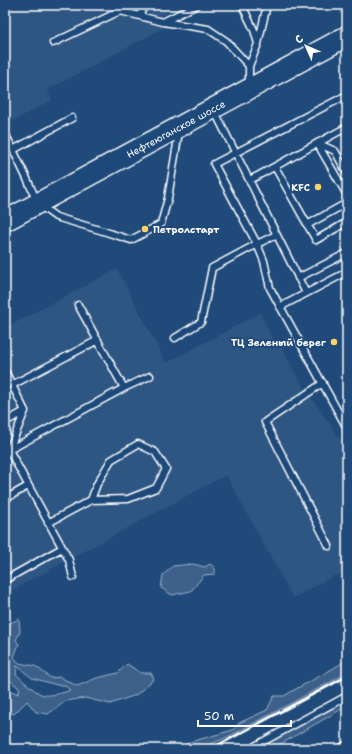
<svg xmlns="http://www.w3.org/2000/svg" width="352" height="754" viewBox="0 0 352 754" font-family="'Shantell Sans',sans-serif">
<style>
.built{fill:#2e5683}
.green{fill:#3c618b;stroke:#9eb0c5;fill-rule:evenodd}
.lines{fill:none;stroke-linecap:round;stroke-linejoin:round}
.lane-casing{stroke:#fff;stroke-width:9}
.primary-casing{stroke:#fff;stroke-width:23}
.lane{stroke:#1f4a7a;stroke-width:6}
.primary{stroke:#1f4a7a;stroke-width:20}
.rail{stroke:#fff;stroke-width:3}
.poi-dot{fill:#ffd166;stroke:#1f4a7a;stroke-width:1.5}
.labels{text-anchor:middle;stroke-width:4;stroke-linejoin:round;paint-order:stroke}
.street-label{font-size:10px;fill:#fff;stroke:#1f4a7a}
.poi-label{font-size:10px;font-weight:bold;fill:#fff;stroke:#1f4a7a;text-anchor:end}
</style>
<rect width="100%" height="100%" fill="#1f4a7a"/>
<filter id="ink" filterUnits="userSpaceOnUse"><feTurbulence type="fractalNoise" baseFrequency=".025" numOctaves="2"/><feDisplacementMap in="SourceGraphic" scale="8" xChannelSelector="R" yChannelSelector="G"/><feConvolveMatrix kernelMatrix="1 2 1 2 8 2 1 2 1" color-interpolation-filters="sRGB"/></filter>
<g filter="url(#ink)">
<path class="built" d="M5 5H173L167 8 162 29 47 90 52 100 5 125Z
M117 269 166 363 260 313 277 349 282 347 295 373 347 450V570L339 575H336L293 598 226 475 5 594V328Z"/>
<path class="green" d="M193 564 205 567 210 564 215 568V574L204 575 191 591 172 595 161 588 163 575 173 566Z
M19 619 20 632 16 640 19 644 14 657 19 663 35 666 51 678 60 677 77 686 97 678 118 673 127 664 141 673H151L154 679 136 695 110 704 85 698 66 701 48 714 36 712 27 701 14 714 5 712V686L12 691 18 694 20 689 5 676V623L8 624ZM17 666 32 678 57 685H64L70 690C65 693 49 696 44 695 37 694 21 679 16 674Z
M347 660V673L228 737 198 749H180L190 742 233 730 239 723 267 710 274 696H284L294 690 327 672Z
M347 697V706L272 749H264V746L300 723Z"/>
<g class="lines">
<defs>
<path id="lane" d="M242 5 254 30 258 44
M140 16 144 5
M163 22 197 5
M53 43 120 11 163 22 208 29 226 41 249 66
M249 85V66L258 44 267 5
M347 95 214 164 257 244 264 261 270 288 347 428
M214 110 306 293
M5 133 28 181 38 204 56 217 103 231 131 240 161 224 168 198 179 132
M317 143 347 195
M317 143 335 151 347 173
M13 150 72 118
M275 167 316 240 347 222
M250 180 347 127
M307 225 345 204 347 197
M298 278 347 253
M78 305 124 388
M280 307 347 272
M175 338 201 322 212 268 257 244 276 235
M5 371 25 411 9 450 69 560 73 577
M323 383 265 422 329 546
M12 385 98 340
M5 422 25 411
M9 450 124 388 150 376
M5 499 28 486
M48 523 91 500 128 499 156 488 166 469 155 452 138 444 111 460 97 484 91 500
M5 580 62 548
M257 749 255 746 347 696
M339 749 347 744"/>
<g id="primary">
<path id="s1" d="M5 221 347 36"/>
</g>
</defs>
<use href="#lane" class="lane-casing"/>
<use href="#primary" class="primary-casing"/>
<use href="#lane" class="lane"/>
<use href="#primary" class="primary"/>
<path class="rail" d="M211 749 347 676"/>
</g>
</g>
<g class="poi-dot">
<circle cx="318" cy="187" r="4"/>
<circle cx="145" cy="229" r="4"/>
<circle cx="334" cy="342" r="4"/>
</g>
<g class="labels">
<g class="street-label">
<text dy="4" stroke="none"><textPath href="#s1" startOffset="194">Нефтеюганское шоссе</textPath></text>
</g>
<g class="poi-label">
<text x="310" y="191">KFC</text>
<text x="153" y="233" text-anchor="start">Петролстарт</text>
<text x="326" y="346">ТЦ Зеленый берег</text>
</g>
</g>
<rect width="352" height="754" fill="none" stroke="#1f4a7a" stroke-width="20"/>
<rect x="10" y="10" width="332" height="734" fill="none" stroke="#fff" stroke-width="1.5" filter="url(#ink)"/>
<g transform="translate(306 46) rotate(315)" stroke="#1f4a7a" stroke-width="3" paint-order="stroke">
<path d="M0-3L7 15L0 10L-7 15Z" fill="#ffffff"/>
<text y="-6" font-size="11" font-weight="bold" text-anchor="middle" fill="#ffffff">С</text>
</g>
<path d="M198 720v6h93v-6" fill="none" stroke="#ffffff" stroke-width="2"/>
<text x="204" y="720" font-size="12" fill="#ffffff" stroke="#1f4a7a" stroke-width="3" paint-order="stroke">50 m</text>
</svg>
